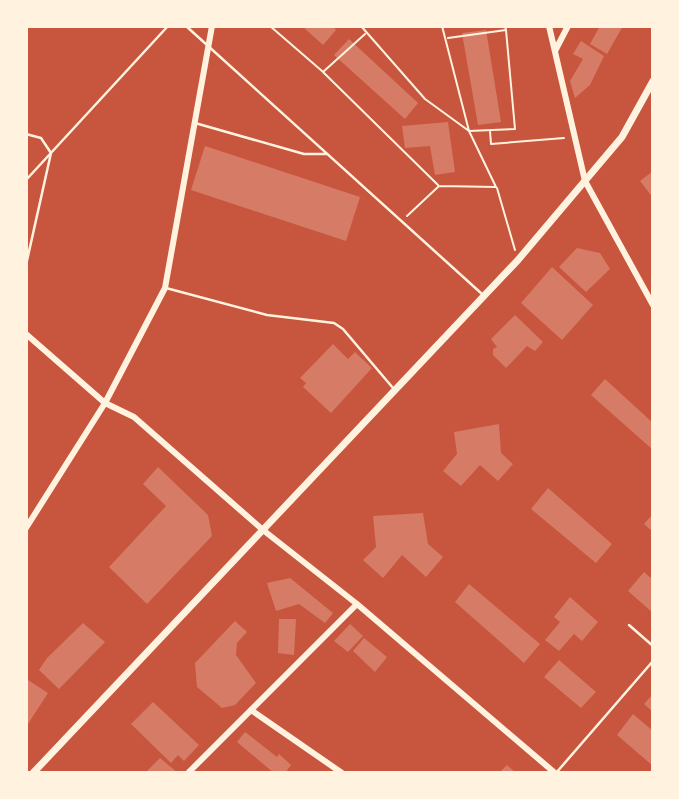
<svg xmlns="http://www.w3.org/2000/svg" width="679" height="799" viewBox="0 0 679 799" font-family="'Golos Text',sans-serif">
<style>
.building{fill:#d67c66}
.lines{fill:none;stroke-linecap:round;stroke-linejoin:round}
.path{stroke:#fff3e0;stroke-width:2}
.service{stroke:#fff3e0;stroke-width:2.5}
.minor{stroke:#fff3e0;stroke-width:6}
.tertiary{stroke:#fff3e0;stroke-width:7}
</style>
<rect width="100%" height="100%" fill="#c8553d"/>
<path class="building" d="M302 26H332L336 30 323 45Z
M600 26H623L607 54 590 44Z
M486 30 501 122 478 125 462 33Z
M349 39 418 103 405 119 334 55Z
M581 41 604 56 590 85 575 98 570 81 583 59 573 54Z
M448 122 455 172 435 175 430 146 405 148 402 126Z
M205 146 360 197 346 241 191 190Z
M653 171V198L640 181Z
M577 248 600 253 610 269 586 292 559 267Z
M552 267 593 305 562 340 521 303Z
M515 315 543 342 535 351 527 346 506 368 493 355V349L497 347 491 339Z
M333 344 348 359 355 352 372 368 331 413 303 387 306 383 300 378Z
M605 379 653 423V450L591 395Z
M499 424 501 453 513 464 498 481 480 465 461 486 443 471 457 454 454 432Z
M158 467 208 515 212 536 147 604 109 567 166 506 143 484Z
M548 488 612 544 596 563 531 509Z
M423 513 428 544 443 557 426 577 402 555 383 578 363 560 376 547 373 516Z
M653 514V532L644 524Z
M644 572 653 580V613L628 591Z
M290 578 333 613 325 623 299 604 276 611 267 583Z
M469 584 540 644 524 663 455 602Z
M570 597 598 622 582 641 574 634 559 651 545 640 560 622 554 617Z
M279 619H296L294 655 278 653Z
M235 621 247 632 237 643 236 655 256 683 235 705 222 708 197 687 195 663Z
M83 623 105 642 59 689 39 670 47 658Z
M350 624 363 636 348 652 334 641Z
M364 638 387 657 375 672 353 651Z
M559 660 596 692 581 708 544 677Z
M28 680 48 693 26 727V683Z
M653 694V712L644 704Z
M153 702 199 745 184 761 178 755 171 763 131 724Z
M633 714 653 731V766L617 735Z
M245 732 277 757 279 754 291 765 285 773H274L237 742Z
M160 758 178 773H145Z
M507 765 516 773H499Z"/>
<g class="lines">
<path class="path" d="M270 26 322 71
M361 26 425 99 469 131 496 187 439 186 407 216
M442 26 469 131 515 129 506 30
M365 34 323 72 438 185
M448 38 506 30 505 26
M490 131 491 144 564 138
M497 188 515 250"/>
<path class="service" d="M186 26 482 294
M195 123 304 154H327
M26 134 41 138 51 153 26 265
M26 180 168 26
M166 288 267 315 334 323 343 329 393 388
M629 625 653 646
M556 773 653 661"/>
<path class="minor" d="M549 26 585 181 653 305
M555 51 568 26
M26 334 105 403 134 417 263 530 357 604 555 773
M26 528 105 403 165 288 212 26
M251 710 342 773
M188 773 357 604"/>
<path class="tertiary" d="M33 773 518 260 622 137 653 81"/>
</g>
<rect width="679" height="799" fill="none" stroke="#fff3e0" stroke-width="56"/>
</svg>
